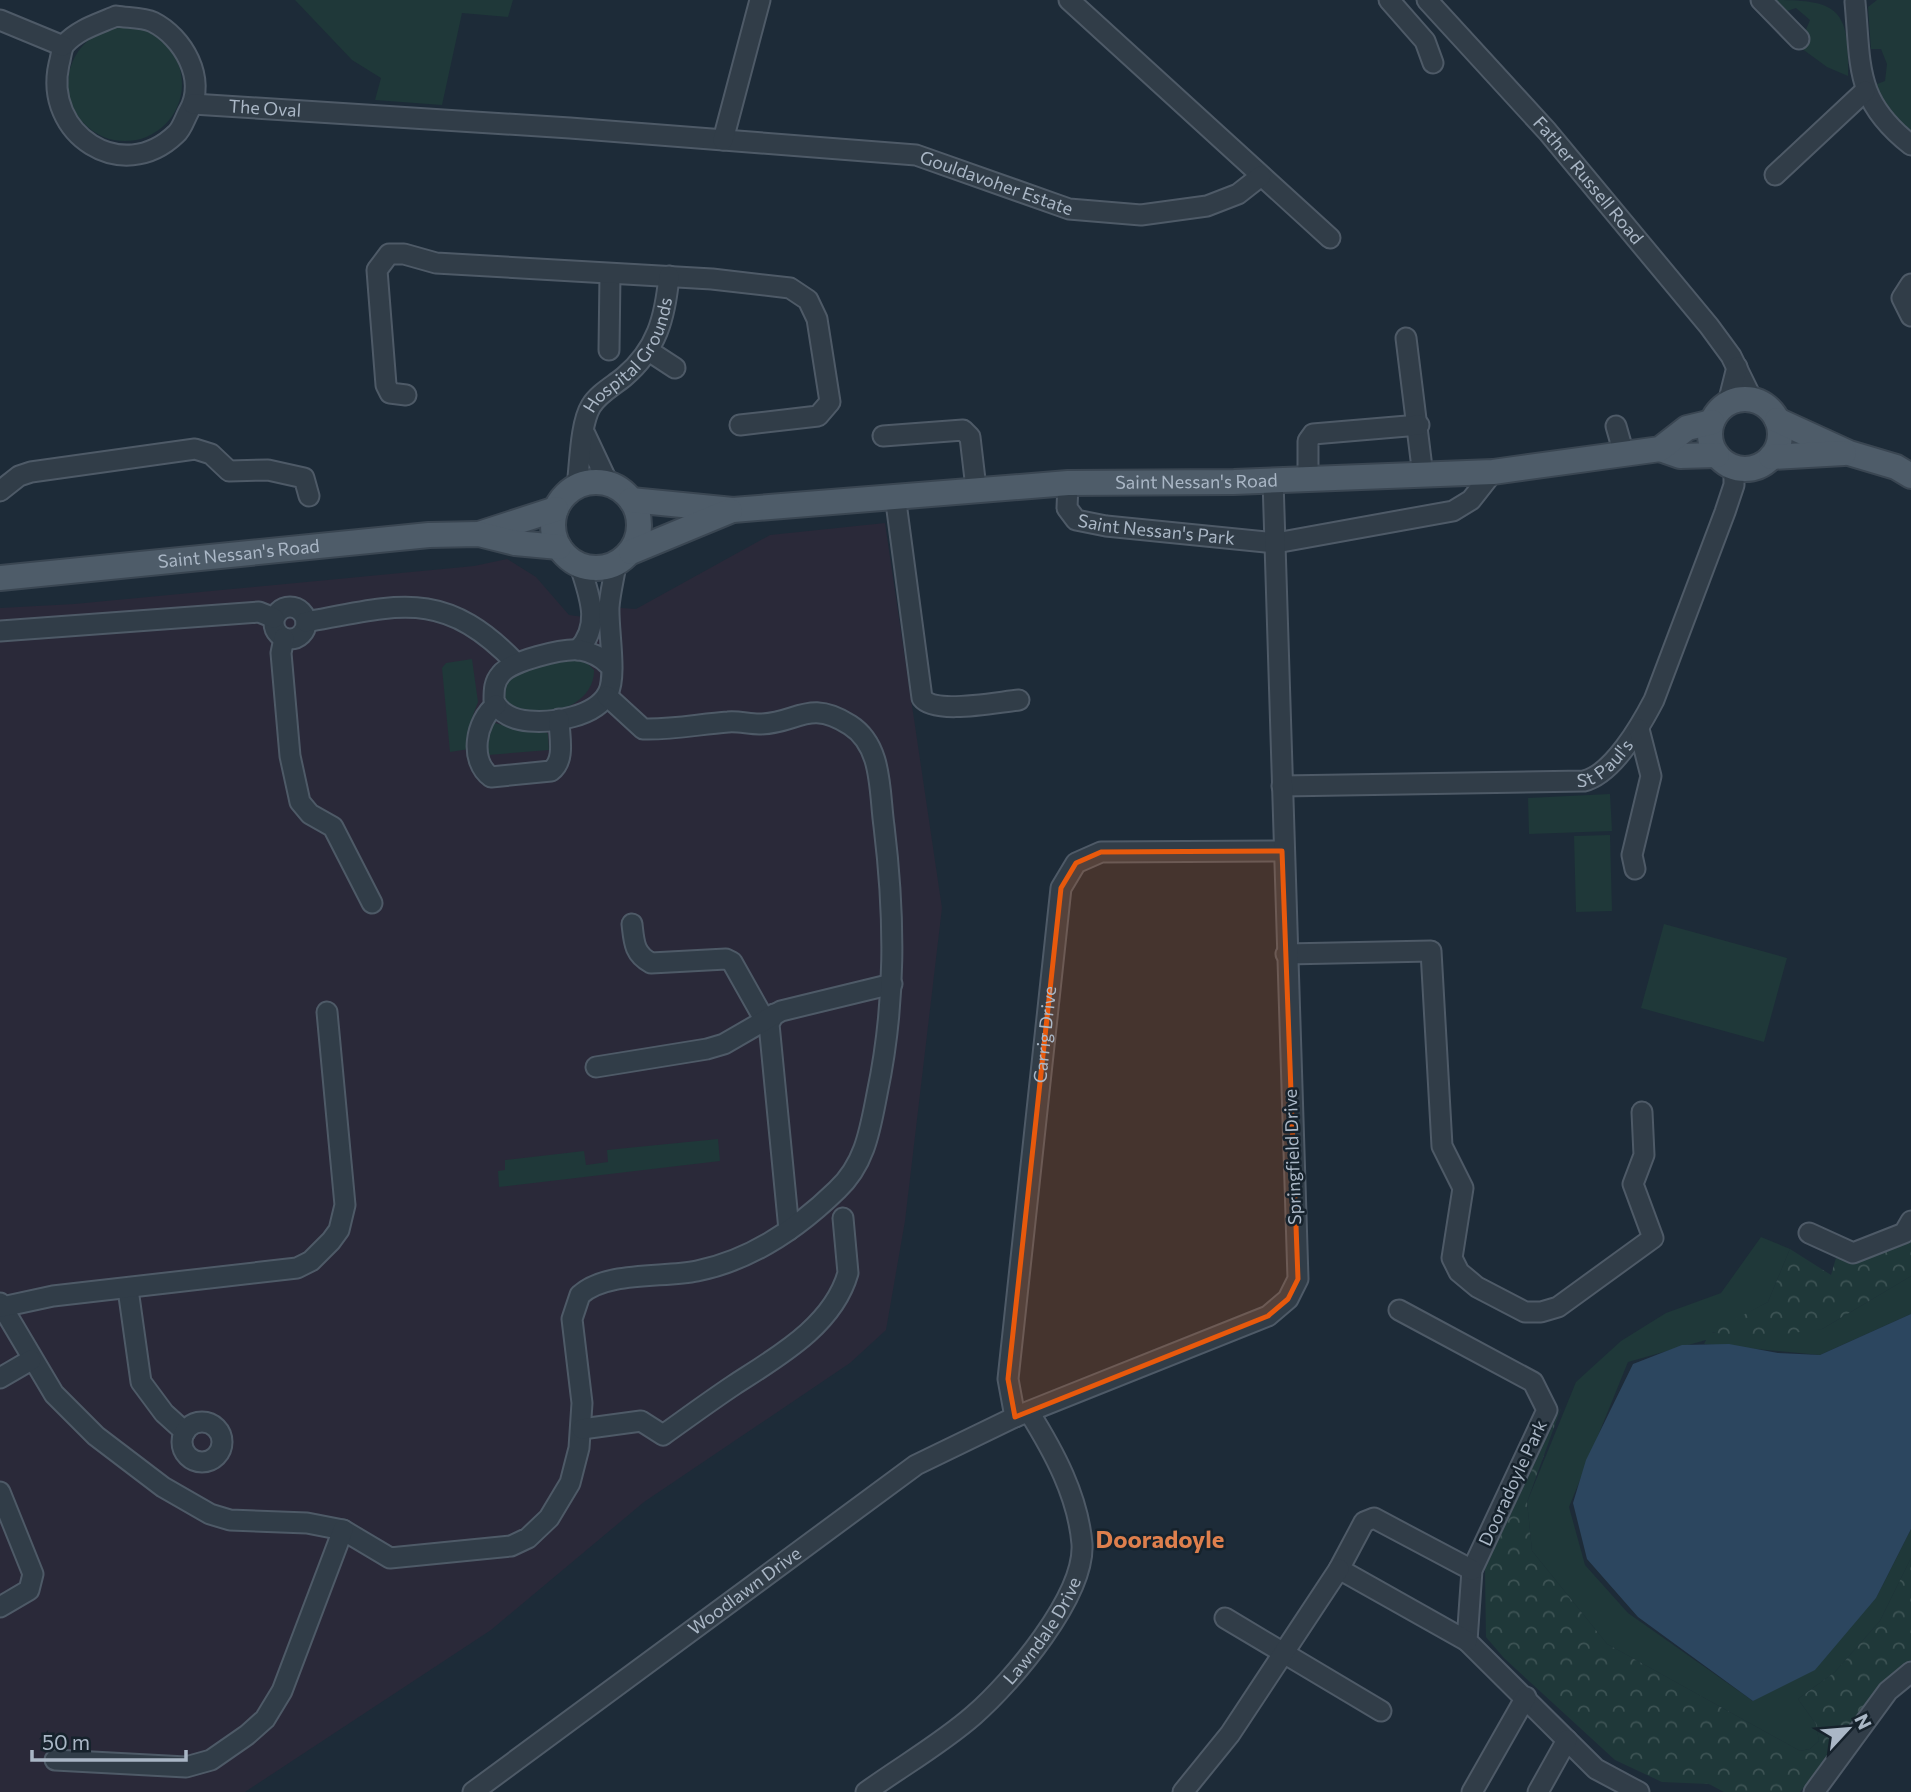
<svg xmlns="http://www.w3.org/2000/svg" width="1911" height="1792" viewBox="0 0 1911 1792" font-family="Commissioner,sans-serif">
<style>
.medical{fill:#2a2939}
.grass{fill:#1f3839}
.park{fill:url(#park-crowns)}
.water{fill:#2c465f}
.lines{fill:none;stroke-linecap:round;stroke-linejoin:round}
.minor-casing{stroke:#4e5a67;stroke-width:23}
.major-casing{stroke:#3a4652;stroke-width:28}
.minor{stroke:#313d48;stroke-width:19}
.major{stroke:#4e5c69;stroke-width:24}
.marked{fill:#e8590c;fill-opacity:0.2;stroke:#e8590c;stroke-width:5;stroke-linejoin:round}
.labels{text-anchor:middle;stroke-width:5;stroke-linejoin:round;paint-order:stroke}
.street-label{font-size:18px;fill:#aab7c6;stroke:#16222c}
.district-label{font-size:24px;font-weight:bold;fill:#de7f4d;stroke:#16222c}
</style>
<defs>
<pattern id="park-crowns" width="20" height="18" patternUnits="userSpaceOnUse" patternTransform="scale(1.75)"><rect width="20" height="18" fill="#1f3839"/><path d="M2 6a3 3 0 1 1 6 0M12 15a3 3 0 1 1 6 0" fill="none" stroke="#3d5354"/></pattern>
</defs>
<rect width="100%" height="100%" fill="#1d2b38"/>
<path class="medical" d="M885 523 942 908 905 1221 886 1330 850 1363 644 1502 491 1630 245 1792H0V608L74 604 474 566 507 559 536 577 569 615 583 617 592 606 636 609 770 535Z"/>
<path class="grass" d="M295 0H513L508 17 462 13 442 105 375 100 381 78 352 60Z
M1771 0C1837 0 1850 7 1848 76L1827 67 1801 48 1809 40 1805 32 1810 20 1796 8 1784 12Z
M1877 0H1911V134L1887 112 1877 84 1885 81 1887 64 1881 49H1871L1868 7Z
M68 84a57 57 0 1 1 114 0a57 57 0 1 1-114 0Z
M472 659 478 702 472 718 469 749 450 752 442 668 446 663Z
M573 660H584L594 670C595 702 553 719 524 714 518 713 511 706 505 703L504 685 521 669Z
M492 722 520 730H544L548 734 549 750 488 755V728Z
M1610 794 1612 831 1529 834 1528 798Z
M1610 835 1612 911 1576 912 1574 836Z
M1664 924 1787 958 1764 1042 1641 1008Z
M718 1139 720 1161 499 1187 498 1171 505 1170V1160L584 1151 586 1165 608 1162 607 1150Z
M1761 1237 1790 1249 1768 1302 1712 1333 1822 1329 1911 1276V1314L1820 1355 1704 1344 1706 1340 1628 1362 1569 1507 1585 1565 1628 1613 1753 1701 1876 1598 1911 1529V1558L1880 1621 1835 1672 1798 1699 1816 1724 1819 1741 1810 1749 1800 1751 1607 1644 1532 1551 1527 1502 1576 1382 1621 1341 1666 1313 1721 1293Z"/>
<path class="park" d="M1911 1237V1276L1822 1329 1748 1339 1711 1332 1768 1302 1790 1249 1831 1275 1836 1258C1862 1261 1890 1254 1911 1237Z
M1561 1408 1527 1502 1532 1551 1607 1644 1800 1751 1810 1749 1819 1741 1816 1724 1798 1699 1835 1672 1880 1621 1911 1558V1660L1890 1677 1800 1792H1724L1709 1784 1662 1782 1615 1760 1504 1658 1486 1637 1485 1568Z"/>
<path class="water" d="M1911 1314V1529L1876 1598 1815 1670 1753 1701 1638 1617 1587 1559 1573 1503 1586 1460 1633 1364 1682 1345 1729 1344 1778 1353 1820 1355Z"/>
<g class="lines">
<defs>
<g id="minor">
<path d="M1069 0 1330 238"/>
<path d="M1389 0 1425 41 1433 63"/>
<path id="s1" d="M1427 0 1547 131 1709 326 1731 356 1752 399"/>
<path d="M1761 0 1799 39"/>
<path d="M1855 2C1861 68 1855 101 1911 145"/>
<path d="M116 16C127 18 143 17 153 22 183 37 207 79 189 111 185 118 182 129 176 134 122 186 43 134 59 64 61 58 61 49 65 44 79 29 98 24 116 16Z"/>
<path d="M0 20 63 46"/>
<path id="s2" d="M193 104 570 128 916 155 1069 209 1141 215 1207 206 1238 194 1261 176"/>
<path d="M723 140 760 0"/>
<path d="M1775 175 1865 91"/>
<path d="M1911 284 1902 298 1911 316"/>
<path d="M1406 338 1423 476"/>
<path d="M609 350 610 274"/>
<path d="M649 351 675 368"/>
<path d="M406 395 390 393 386 385 377 270 389 254H404L436 263 712 279 790 288 808 300 817 319 830 402 818 416 740 425"/>
<path d="M1728 403 1737 367"/>
<path d="M1616 426 1624 454"/>
<path d="M585 434 608 483"/>
<path d="M883 436 963 430 970 437 976 488"/>
<path d="M1308 479V441L1313 434 1419 425"/>
<path id="s3" d="M1068 483 1067 508 1076 520 1106 526 1276 543 1453 511 1471 500 1493 472"/>
<path id="s4" d="M577 486C580 465 580 424 591 406 598 394 613 386 624 377 657 349 665 318 669 276"/>
<path d="M0 491 19 476 31 472 195 449 211 454 229 471 268 470 304 478 309 496"/>
<path d="M895 495 922 698C935 715 997 702 1019 700"/>
<circle cx="290" cy="623" r="16"/>
<path d="M306 622C399 605 443 588 515 662"/>
<path d="M0 631 259 612 274 618"/>
<path d="M284 638 281 653 290 756 300 802 310 814 333 827 372 903"/>
<path d="M578 650C602 625 589 595 580 566"/>
<path d="M609 665C601 657 591 652 580 650 563 648 511 661 501 674 494 682 494 690 494 700 499 714 515 720 529 721 552 723 596 717 608 693 617 676 608 629 609 607 610 593 614 578 616 564"/>
<path d="M496 705C475 721 469 761 491 777L551 771C566 760 559 736 559 719"/>
<path id="s5" d="M1282 786 1584 781C1613 774 1641 725 1654 700L1725 512 1734 485V467"/>
<path d="M1635 869 1632 855 1651 776 1639 729"/>
<path d="M632 924C634 942 634 954 651 963L726 959 732 962 764 1019"/>
<path d="M1286 954 1431 951 1442 1146 1463 1188 1452 1258 1459 1272 1477 1287 1525 1312H1541L1558 1307 1653 1238 1633 1184 1644 1155 1642 1112"/>
<path d="M774 1014 769 1024 789 1230"/>
<path d="M596 1067 707 1049 724 1044 781 1011 892 984"/>
<path d="M1809 1233 1853 1253 1904 1233 1911 1221"/>
<path d="M128 1289 141 1382 164 1413 185 1432"/>
<path d="M0 1303 54 1394 96 1436 163 1487 210 1514 230 1520 307 1523 343 1530 390 1558 511 1546 528 1538 549 1518 570 1483 579 1448 582 1403 572 1319 580 1295C606 1271 663 1278 697 1271 752 1260 797 1229 837 1190 865 1164 870 1130 877 1094 896 1004 895 917 884 826 879 791 883 746 850 725 808 698 797 724 759 724 749 724 738 721 728 722 700 724 672 730 643 729L607 696"/>
<path d="M2 1307 53 1296 297 1268 311 1261 331 1241 339 1230 345 1205 327 1012"/>
<path d="M1399 1310 1533 1382 1547 1410 1472 1570 1467 1641 1596 1769 1639 1792"/>
<path d="M0 1378 31 1360"/>
<path id="s6" d="M1015 1417 1008 1379 1061 888 1076 863 1101 852 1282 851"/>
<circle cx="202" cy="1442" r="20"/>
<path d="M582 1429 641 1421 663 1435C687 1418 710 1401 734 1385 777 1357 833 1326 848 1273L843 1218"/>
<path d="M0 1492 33 1574 29 1590 0 1607"/>
<path d="M1225 1618 1381 1711"/>
<path d="M1467 1641 1339 1569 1364 1522 1374 1518 1472 1570"/>
<path d="M55 1760 186 1767 211 1760 247 1735 265 1719 282 1691 343 1530"/>
<path id="s7" d="M473 1792 916 1465 1015 1417 1268 1316 1288 1299 1298 1279 1273 480"/>
<path id="s8" d="M866 1792C902 1766 941 1744 974 1715 1012 1682 1085 1596 1082 1544 1078 1496 1054 1452 1029 1412"/>
<path d="M1183 1792 1230 1734 1339 1569"/>
<path d="M1472 1792 1526 1697"/>
<path d="M1538 1792 1567 1740"/>
<path d="M1814 1792 1888 1691 1911 1672"/>
</g>
<g id="major">
<circle cx="1745" cy="434" r="35"/>
<path d="M1777 420 1849 453 1896 467 1911 476"/>
<path d="M1660 449 1680 456 1717 455"/>
<path d="M1771 457 1844 453"/>
<circle cx="596" cy="525" r="43"/>
<path id="s9" d="M631 500 733 510 1068 483 1234 482 1493 472 1660 449 1687 428 1712 422"/>
<path d="M479 534 556 509"/>
<path d="M631 552 730 511"/>
<path id="s10" d="M0 578 429 535 479 534 515 543 559 547"/>
</g>
</defs>
<use href="#minor" class="minor-casing"/>
<use href="#major" class="major-casing"/>
<use href="#minor" class="minor"/>
<use href="#major" class="major"/>
</g>
<path class="marked" d="M1282 851 1298 1279 1288 1299 1268 1316 1015 1417 1008 1379 1061 888 1076 863 1101 852Z"/>
<g class="labels">
<g class="street-label">
<text dy="6" stroke="none"><textPath href="#s2" startOffset="72">The Oval</textPath></text>
<text dy="6" stroke="none"><textPath href="#s1" startOffset="242">Father Russell Road</textPath></text>
<text dy="6" stroke="none"><textPath href="#s2" startOffset="810">Gouldavoher Estate</textPath></text>
<text dy="6" stroke="none"><textPath href="#s4" startOffset="147">Hospital Grounds</textPath></text>
<text dy="6" stroke="none"><textPath href="#s9" startOffset="567">Saint Nessan's Road</textPath></text>
<text dy="6" stroke="none"><textPath href="#s3" startOffset="121">Saint Nessan's Park</textPath></text>
<text dy="6" stroke="none"><textPath href="#s10" startOffset="240">Saint Nessan's Road</textPath></text>
<text dy="6" stroke="none"><textPath href="#s5" startOffset="329">St Paul's</textPath></text>
<text dy="6" stroke="none"><textPath href="#s6" startOffset="385">Carrig Drive</textPath></text>
<text transform="translate(1293 1157) rotate(-92)" y="6">Springfield Drive</text>
<text transform="translate(1513 1483) rotate(-65)" y="6">Dooradoyle Park</text>
<text dy="6" stroke="none"><textPath href="#s7" startOffset="338">Woodlawn Drive</textPath></text>
<text dy="6" stroke="none"><textPath href="#s8" startOffset="242">Lawndale Drive</textPath></text>
</g>
<g class="district-label">
<text x="1160" y="1548">Dooradoyle</text>
</g>
</g>
<g transform="translate(1848 1729) rotate(64)" stroke="#16222c" stroke-width="5" paint-order="stroke">
<path d="M0-5L12 26L0 18L-12 26Z" fill="#aab7c6"/>
<text y="-10" font-size="19" font-weight="bold" text-anchor="middle" fill="#aab7c6">N</text>
</g>
<path d="M32 1750v10h154v-10" fill="none" stroke="#aab7c6" stroke-width="3.5"/>
<text x="42" y="1750" font-size="21" fill="#aab7c6" stroke="#16222c" stroke-width="5" paint-order="stroke">50 m</text>
</svg>
